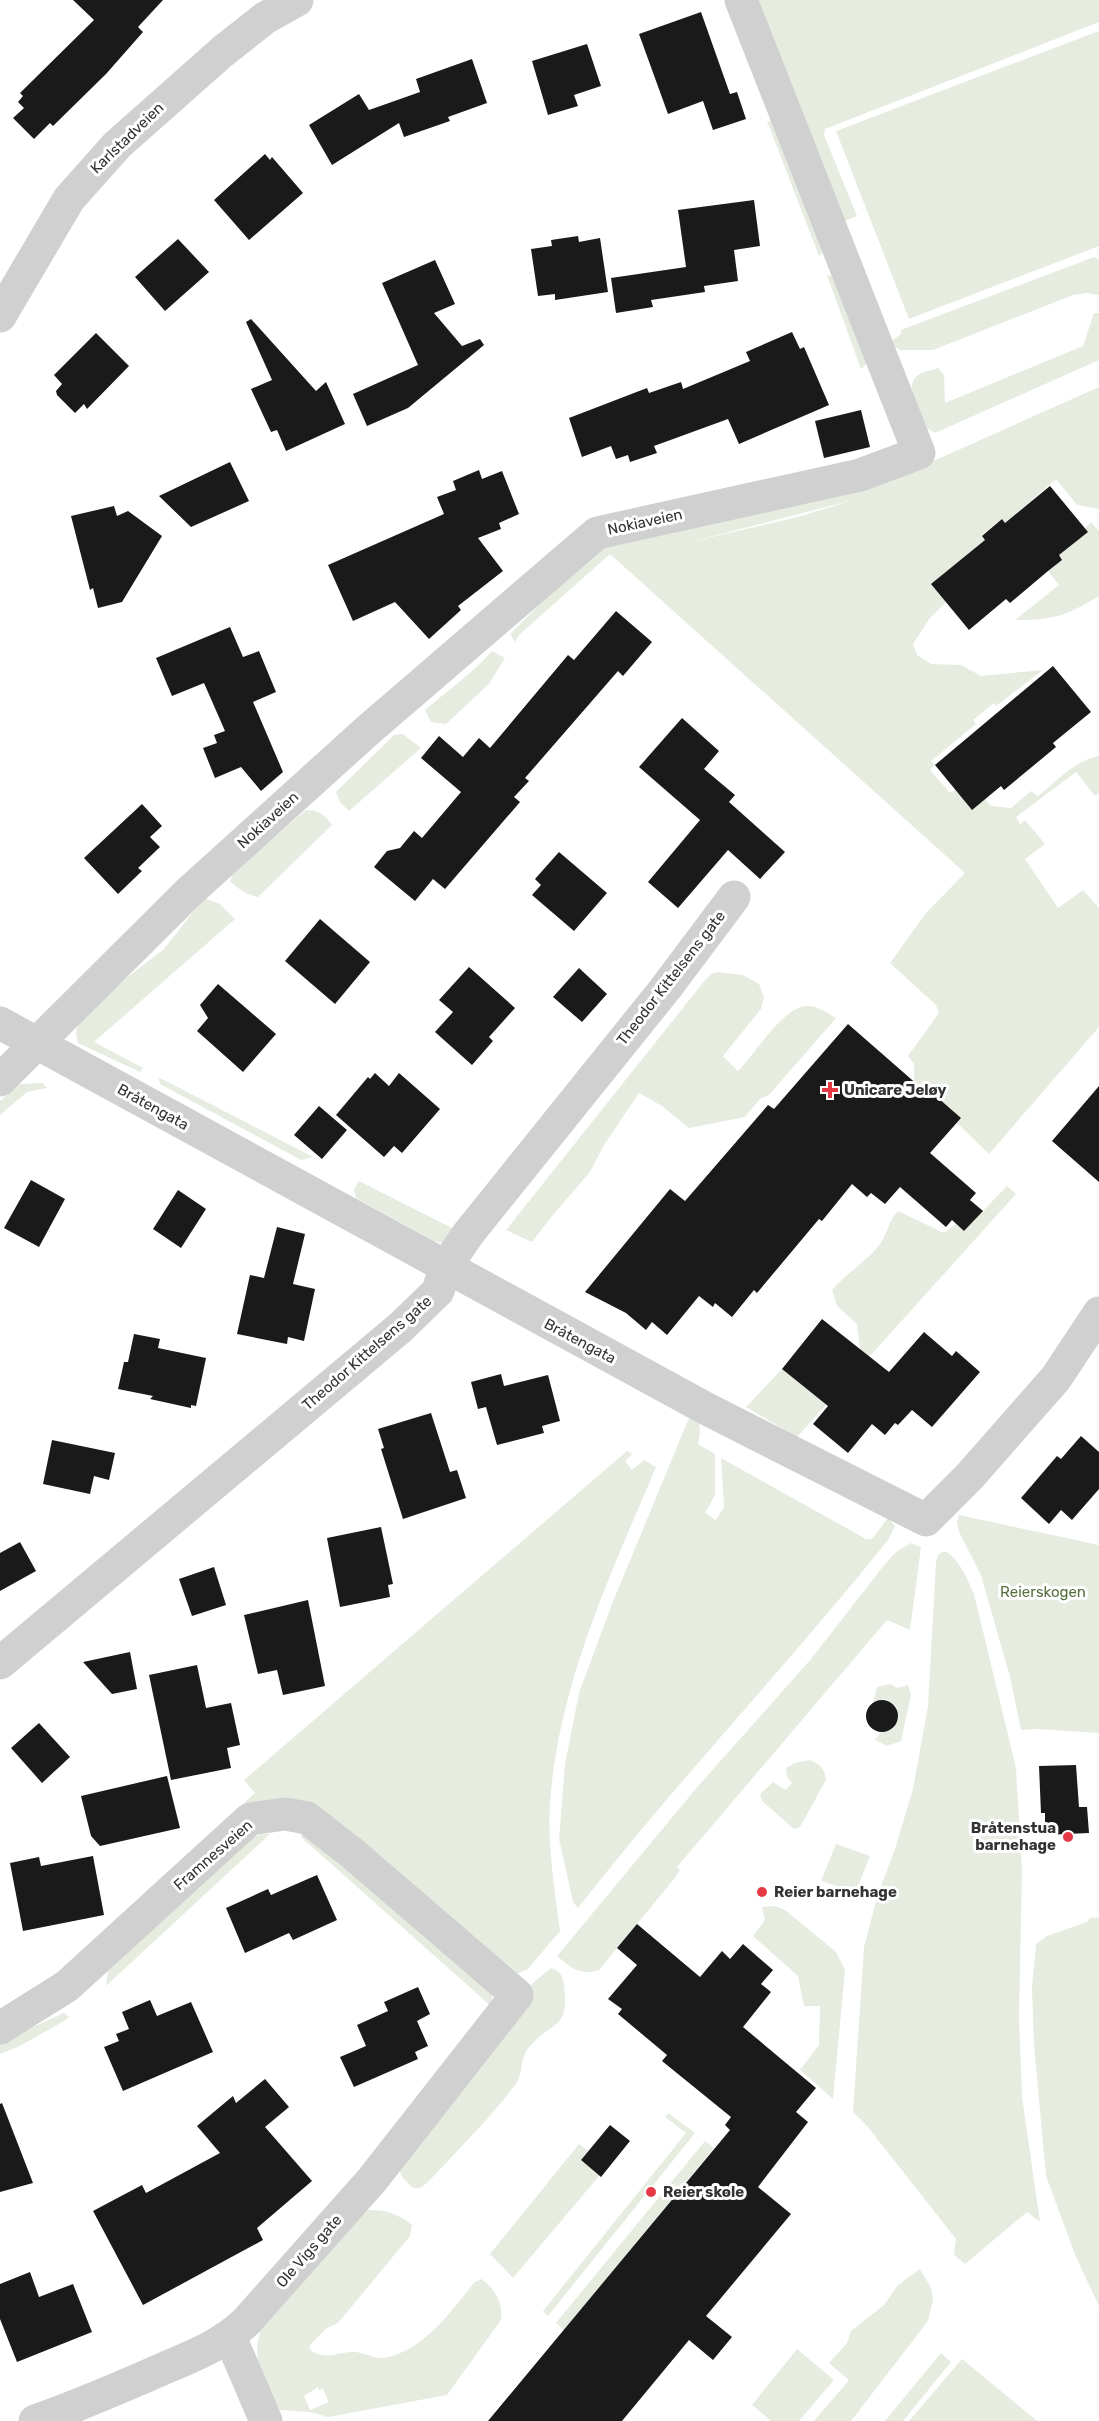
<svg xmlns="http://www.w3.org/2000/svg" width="1099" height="2421" viewBox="0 0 1099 2421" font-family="Rubik,sans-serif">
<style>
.green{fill:#e6ecdf;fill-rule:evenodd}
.building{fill:#1a1a1a}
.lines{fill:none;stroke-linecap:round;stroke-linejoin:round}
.minor{stroke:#d0d0d0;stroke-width:33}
.poi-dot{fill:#e63946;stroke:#fff;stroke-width:2}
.labels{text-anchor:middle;stroke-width:6;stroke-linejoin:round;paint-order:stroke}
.street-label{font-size:15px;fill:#333;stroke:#fff}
.poi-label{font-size:15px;font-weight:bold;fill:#333;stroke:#fff;text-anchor:start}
.park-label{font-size:15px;fill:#56703f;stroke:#fff}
</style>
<rect width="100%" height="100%" fill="#fff"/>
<path class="green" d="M755 0H1099V22L825 129 824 135 857 216 842 222Z
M1099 31V246L909 319 836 131Z
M767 121H775L827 248 819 256Z
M1094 257 1099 260V295L1087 293 1073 295 933 350H900L889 343 901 334V330Z
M827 275 832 276 871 359 861 369Z
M1094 313H1099V360L935 433 920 424C917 411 903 382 920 374 925 371 933 370 938 368L944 375 945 403 1083 346Z
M1099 387V509L1077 505 1056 479 1005 523 1002 519 982 535 985 540 932 584 946 602 930 618 913 644 917 655 931 664 961 665 981 676 1043 670 996 706 994 703 973 720 976 724 931 761 935 765 930 770 950 793 955 790 985 799 991 806 1011 808 1031 791 1038 796C1056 782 1075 760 1099 756V793L1095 796 1076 772 1016 817 1020 824 1025 820 1045 844 1025 859 1058 908 1083 890 1099 908V1027L989 1154 957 1123 961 1118 929 1090 919 1101 914 1083V1064L908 1056 939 1013 936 1005 890 963 926 913 965 873 610 554 519 635 515 642 510 634C543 603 575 562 616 542L929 463ZM853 500 801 516 686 543Z
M1091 522 1099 531V596C1066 616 1054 620 1015 620L1059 585 1048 571 1061 560 1059 555 1087 532 1085 528Z
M492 651 505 658 489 684 446 724 431 722 425 710C448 690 472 674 492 651Z
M403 734 421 748 349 811 340 802 336 792 394 735Z
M306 810C318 810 325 814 332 825L258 897C246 894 239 890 230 881L234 872Z
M204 898 220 904 235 919 94 1042 143 1068 140 1072 78 1043 76 1034 78 1024 89 1007 164 949Z
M718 972 743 975 759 984 764 997 761 1009 723 1056 738 1071C754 1055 782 1009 805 1006 817 1005 826 1012 836 1018L769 1095 760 1099 745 1117 689 1128 662 1106 639 1093 604 1145 590 1172 552 1216 532 1242 506 1230 702 984 711 974Z
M158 1077 313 1157 301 1160 160 1084Z
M43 1083 47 1088 27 1092 0 1115V1101L20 1084Z
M359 1181 452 1228 451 1235 442 1243 434 1241 356 1198 354 1190Z
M1007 1186 1016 1194 797 1437 746 1407 782 1369 819 1399 860 1349 857 1324 837 1306 832 1290C846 1274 867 1261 880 1244 888 1233 888 1221 898 1211L944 1233 956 1224 964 1231Z
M691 1413 699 1419 700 1433 698 1444 715 1454V1495L705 1513 716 1520 724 1507 721 1458 866 1539H872L888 1518 895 1526 888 1540C788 1665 677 1781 578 1908L573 1902 559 1839 565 1764 579 1693 612 1604Z
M627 1451 632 1454 625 1461 632 1470 644 1460 656 1467C612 1571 562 1677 551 1791 546 1837 554 1885 560 1931L528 1969 514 1975 287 1802 142 1895 255 1793 244 1780Z
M959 1515 1099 1545V1733L1038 1729 1021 1730 1010 1677 981 1575 959 1532 957 1522Z
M911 1543 921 1547 910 1630 887 1620 677 1867 680 1870 674 1879 599 1970C581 1976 571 1968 557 1956L699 1785 811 1659 885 1564 896 1552Z
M942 1552H947C961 1562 967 1579 974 1594L1016 1768 1022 1870 1019 2016 1022 2097 1040 2222 1027 2212 965 2264 954 2255 956 2239 867 2126 853 2112 864 1947 878 1894 895 1849 913 1789 928 1706 936 1562 938 1555Z
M890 1684 897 1688 908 1685 911 1695 901 1741 887 1746 875 1740 880 1733 893 1729 899 1718 896 1706 885 1699 873 1702 877 1687Z
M810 1760C820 1764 825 1769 826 1780L800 1827 794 1829 762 1801 760 1794 773 1782 786 1790 792 1783 787 1777 786 1768 795 1763Z
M305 1833 492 1989V2007L301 1837Z
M262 1834H270L106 1986 108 1971 206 1878 253 1837Z
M836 1844 870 1856 856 1892 821 1881Z
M776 1906 785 1910 836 1952 845 1970 833 2099 800 2070 819 2045 820 2006H804L798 1976 753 1936 765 1920 762 1907Z
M1099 1917V2306L1076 2257 1046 2176 1034 2045 1032 1988 1036 1944 1047 1936 1087 1922 1090 1918Z
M551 1968C560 1971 562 1975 564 1984 570 2034 550 2019 527 2050 520 2060 523 2074 516 2084 489 2119 457 2151 427 2183L420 2188H413L402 2177 399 2168 520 1999 533 1983Z
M64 2013 69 2017 64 2021 18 2047 0 2054V2042Z
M668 2113 695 2133 548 2316 543 2311 686 2133 665 2117Z
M705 2141 714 2148 564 2330 556 2323Z
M579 2144 588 2151 581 2160 599 2176 513 2278 490 2254Z
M369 2210C387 2210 398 2214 412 2225L410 2236 338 2323 327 2328 309 2346 312 2352C332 2359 333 2353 352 2352 363 2351 373 2359 384 2358 425 2350 450 2312 475 2282L482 2279C495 2290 503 2302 501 2320L447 2395 328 2417 310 2412 279 2410C261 2378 250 2359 263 2322L355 2217ZM318 2387 319 2390 323 2389 329 2402 310 2410 304 2396Z
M920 2269 931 2288 933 2300 928 2321 851 2421H814L849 2380 829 2363 847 2343 851 2331 884 2305 898 2285Z
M797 2349 834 2380 799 2421H771L752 2405Z
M941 2353 951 2362 903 2421H885Z
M962 2359 1037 2421H909Z"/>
<path class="building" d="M73 0H163L138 27 143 32 106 74 53 126 50 123 34 139 13 118 24 108 18 102 23 96 20 93 94 20Z
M701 12 730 94 737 92 746 119 713 130 703 101 668 114 639 34Z
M587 44 601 86 574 95 578 106 548 115 532 61Z
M472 59 487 103 448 117 450 121 404 137 399 123 332 165 309 125 359 94 369 110 420 92 416 79Z
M265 154 270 160 272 157 303 193 249 240 214 200Z
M754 200 760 246 734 250 738 281 704 286 705 292 651 300 653 307 616 313 611 278 686 267 678 210Z
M578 236 579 242 600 238 608 292 555 300V294L538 296 531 249 552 246 551 240Z
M178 239 209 272 165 311 135 277Z
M435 260 455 304 434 313 462 346 480 339 484 345 408 408 367 426 353 394 418 365 382 283Z
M251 319 316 391 326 382 345 424 286 451 277 430 271 432 251 389 272 380 246 322Z
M792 332 800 349 804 347 829 405 739 444 728 419 654 446 657 453 630 462 628 455 616 459 611 446 582 457 569 418 647 388 649 393 681 382 683 389 750 361 746 352Z
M96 333 129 366 87 409 84 404 75 413 57 395 56 391 62 384 54 375Z
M861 410 870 447 824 458 815 421Z
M230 462 249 501 191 527 159 496Z
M479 470 482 479 502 471 519 514 499 523 501 529 478 538 503 571 458 606 461 610 429 639 395 602 353 621 328 565 444 514 437 497 456 490 453 481Z
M1050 486 1088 532 1059 555 1062 560 1048 571 1010 603 1006 599 969 630 931 584 985 540 982 536 1002 519 1005 523Z
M114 506 117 516 128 511 162 536 122 602 98 608 93 588 90 590 71 516Z
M616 611 652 642 623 676 618 671 525 778 529 781 514 797 520 802 445 889 433 879 415 901 374 867 387 851 400 848 414 831 422 838 461 792 421 758 439 736 463 757 479 738 490 748 568 655 574 660Z
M230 627 243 657 259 651 276 692 253 702 283 772 261 791 241 767 215 778 203 748 217 743 214 735 225 731 204 683 172 696 156 658Z
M1053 666 1091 712 1053 743 1056 747 1004 790 1001 786 972 810 935 765Z
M682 718 719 751 704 769 735 795 729 802 785 852 760 879 728 850 678 908 648 882 700 820 639 767Z
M142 804 162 826 150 837 160 847 138 868 142 871 118 894 84 858Z
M559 852 607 893 574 931 532 895 541 885 535 879Z
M320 919 370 962 335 1004 285 961Z
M469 967 515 1008 489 1037 493 1041 472 1065 435 1032 453 1012 439 1000Z
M579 968 607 994 582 1022 553 997Z
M218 984 276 1034 243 1072 197 1031 208 1018 200 1005Z
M848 1024 927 1093 929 1090 961 1118 930 1153 976 1193 970 1200 983 1211 964 1231 952 1220 946 1227 900 1187 885 1204 871 1193 867 1197 852 1184 822 1221 819 1219 757 1293 754 1290 732 1317 715 1303 713 1307 699 1296 667 1335 652 1322 646 1330 626 1313 585 1292 670 1189 685 1201 768 1105 774 1109Z
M375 1073 389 1086 399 1073 440 1109 402 1153 394 1146 384 1157 336 1115 368 1077 370 1079Z
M1099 1086V1182L1052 1141Z
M319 1106 347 1130 322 1159 294 1135Z
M31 1180 65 1199 39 1247 4 1228Z
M178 1190 206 1209 181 1248 153 1229Z
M277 1227 305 1234 293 1284 315 1289 304 1341 288 1337 287 1344 237 1334 250 1275 264 1278Z
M822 1319 889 1372 924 1332 952 1356 956 1351 980 1372 932 1427 912 1410 898 1425 895 1423 885 1435 872 1424 848 1453 813 1424 828 1406 782 1369Z
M134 1334 160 1339 158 1348 206 1358 196 1406 191 1405V1408L150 1399 153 1396 118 1389 124 1362H128Z
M501 1374 504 1386 548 1375 560 1421 542 1426 544 1433 497 1445 486 1407 478 1409 471 1382Z
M431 1413 450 1472 457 1470 466 1498 403 1519 381 1449 384 1448 378 1429Z
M1081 1436 1099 1452V1489L1072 1520 1061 1510 1049 1524 1021 1498 1057 1456 1061 1459Z
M52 1440 115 1453 109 1480 94 1476 90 1494 43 1484Z
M381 1527 393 1584 388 1585 390 1597 340 1607 327 1538Z
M20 1542 36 1571 0 1591V1553Z
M214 1567 226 1605 192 1616 179 1579Z
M308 1600 325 1686 283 1695 277 1670 258 1674 244 1615Z
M130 1652 137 1689 112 1694 83 1662Z
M197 1665 206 1708 231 1703 240 1745 227 1748 231 1768 171 1780 149 1675Z
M866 1716a16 16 0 1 1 32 0a16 16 0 1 1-32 0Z
M39 1723 70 1757 42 1783 11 1748Z
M1076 1765 1079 1807H1087L1089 1833 1045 1835V1813H1041L1039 1766Z
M167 1776 180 1828 100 1846 91 1836 81 1796Z
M93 1856 104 1915 23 1931 10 1863 39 1857 41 1866Z
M317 1875 337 1920 293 1940 289 1933 245 1953 226 1908 268 1889 271 1895Z
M637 1924 700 1977 722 1951 730 1959 743 1944 773 1970 761 1984 771 1992 743 2027 816 2088 796 2112 808 2122 758 2187 791 2214 706 2316 732 2337 713 2360 689 2340 622 2421H488L730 2130 725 2125 731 2117 662 2061 667 2055 618 2014 622 2009 608 1999 637 1965 617 1948Z
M418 1987 430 2014 417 2021 428 2046 415 2052 418 2059 354 2087 340 2057 366 2046 357 2025 388 2011 384 2002Z
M150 2000 157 2016 191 2002 213 2052 123 2091 104 2047 119 2041 116 2034 129 2029 122 2012Z
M265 2079 289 2107 265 2127 312 2181 257 2228 263 2240 143 2305 93 2211 142 2185 146 2193 220 2153 197 2126 233 2096 236 2103Z
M2 2103 33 2183 0 2192V2104Z
M610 2125 630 2141 601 2177 581 2160Z
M30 2272 39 2297 73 2284 92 2332 17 2362 0 2319V2284Z"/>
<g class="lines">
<path class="minor" d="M0 316 69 199 117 145 222 52 265 18 297 0
M0 1023 705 1408 926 1520 969 1477 1056 1378 1099 1313
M0 1080 189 892 367 731 597 533 860 475 919 453 741 0
M0 1663 401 1327 438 1291 445 1268 468 1234 665 989 734 897
M0 2028 67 1986 250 1819 285 1814 307 1818 352 1853 517 1995 372 2180 246 2322C221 2346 190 2357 158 2371 117 2389 77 2406 35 2421
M230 2337 266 2421"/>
</g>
<g class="poi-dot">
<path d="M827 1081h6v6h6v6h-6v6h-6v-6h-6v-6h6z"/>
<circle cx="1068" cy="1837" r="6"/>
<circle cx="762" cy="1892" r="6"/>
<circle cx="651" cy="2192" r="6"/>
</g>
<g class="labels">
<g class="street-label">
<text transform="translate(127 138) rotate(-44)" y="5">Karlstadveien</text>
<text transform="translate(645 522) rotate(-12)" y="5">Nokiaveien</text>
<text transform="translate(268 820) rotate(-42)" y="5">Nokiaveien</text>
<text transform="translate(671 978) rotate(-52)" y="5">Theodor Kittelsens gate</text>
<text transform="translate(153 1107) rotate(29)" y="5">Bråtengata</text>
<text transform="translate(580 1341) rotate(28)" y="5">Bråtengata</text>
<text transform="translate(367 1353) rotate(-41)" y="5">Theodor Kittelsens gate</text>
<text transform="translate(213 1855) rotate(-41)" y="5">Framnesveien</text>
<text transform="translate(309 2251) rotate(-49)" y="5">Ole Vigs gate</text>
</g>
<g class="poi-label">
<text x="844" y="1095">Unicare Jeløy</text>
<text x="1056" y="1833" text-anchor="end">Bråtenstua<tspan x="1056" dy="17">barnehage</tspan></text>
<text x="774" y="1897">Reier barnehage</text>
<text x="663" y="2197">Reier skole</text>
</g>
<g class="park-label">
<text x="1043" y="1597">Reierskogen</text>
</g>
</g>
</svg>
